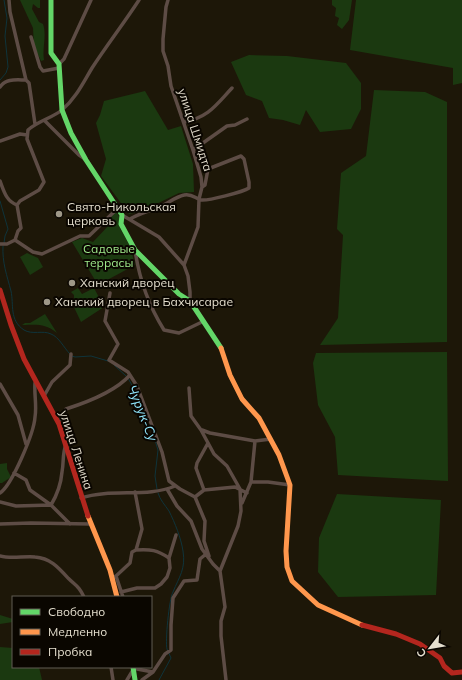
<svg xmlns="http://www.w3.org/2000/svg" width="462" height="680" viewBox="0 0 462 680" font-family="Mulish,sans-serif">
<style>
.green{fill:#1b3910}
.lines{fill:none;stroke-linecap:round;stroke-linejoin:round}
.stream{stroke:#0f343b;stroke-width:1}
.street{stroke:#5d4c45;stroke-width:3.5}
.fast{stroke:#63d668;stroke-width:5}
.slow{stroke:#ff974d;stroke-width:5}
.jam{stroke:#b3261e;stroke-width:5}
.poi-dot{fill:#9e9888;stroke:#0a0600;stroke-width:1.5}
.labels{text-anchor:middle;stroke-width:4;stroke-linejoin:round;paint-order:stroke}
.street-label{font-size:12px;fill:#e4decd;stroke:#0a0600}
.poi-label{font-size:12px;fill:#e4decd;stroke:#0a0600;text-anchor:start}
.park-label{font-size:12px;fill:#9fea8b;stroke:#0a0600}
.water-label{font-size:13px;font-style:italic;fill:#91e7fd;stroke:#0a0600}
</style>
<rect width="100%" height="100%" fill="#1d1708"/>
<path class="green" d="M20 0H40V8H38L33 4 32 9 39 22 43 24C47 35 42 48 44 60L41 61 34 46 33 28Z
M332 0H352L349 20 342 29 337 25 339 18 335 16 336 8 332 5Z
M356 0H462V83L453 85V68L350 50Z
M249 55 287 56 346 63 361 83V109L351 129 320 132 306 110 300 125 283 120 269 118 262 101 246 95 231 62Z
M374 90 425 92 447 102V342L320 345 338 318 343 235 337 229 341 173 366 156Z
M145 91 168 130 181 126 193 164 194 192 179 193 142 211 129 214 101 176 106 159 96 123 100 115 104 101Z
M114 213H117L120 218V228L130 246 135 265 98 285 72 242 82 238 93 242 110 224 109 220Z
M27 253 38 258 43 267 30 275 20 257Z
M78 288 82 294 94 288 104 307 81 322 72 303 74 300V295L71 292Z
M45 314 57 333C44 323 38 325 22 325L25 323H30Z
M447 352 448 481 338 475 335 437 318 405 313 363 316 353Z
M7 463V469L11 477 2 483H0V464Z
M337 494 441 500 436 595 338 597 318 572 319 538Z
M0 615 13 619V622L0 624Z
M0 647 13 648V667H39L42 680H0Z"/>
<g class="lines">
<path class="stream" d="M0 80 6 73 8 67 5 36 7 18 4 0
M0 201 8 229 5 236 4 243
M3 246C2 262 7 276 11 291 14 305 9 320 24 330 32 335 43 330 51 334 59 337 64 348 70 354
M72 356 75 357 91 356 108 361
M114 365 126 376
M128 378 140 400
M151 427 158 450 155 476 157 489
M158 493C160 500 165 505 169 511 175 523 181 538 183 551 186 569 179 577 173 592 169 599 165 642 167 649 168 652 170 655 171 658L159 680"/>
<path class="street" d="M9 0 10 12 26 80 29 83 35 124
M168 0 166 7 163 39V51L168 66 171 86 193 150 201 177 202 187 199 199 198 227 184 265
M31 37 40 67 43 71 59 68
M59 64 64 59 91 0
M0 87C6 78 17 80 26 80
M45 121 79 155 85 159
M184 122C209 117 216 105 232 88
M0 141 20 134 27 135
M193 150 227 126 235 125 247 119
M0 181C4 191 6 201 17 205
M122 215 159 237 184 265 188 276 190 292V301
M130 219C140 213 151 211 161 206 168 203 176 197 184 195 191 193 195 198 201 200 208 201 243 192 249 188V182L244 159 241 156 208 169 205 185 202 187
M15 240 18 231 21 228 17 205 20 201 39 190 44 182 27 139 28 130C38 121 52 118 62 110 76 98 83 83 92 68 107 45 124 23 139 0
M15 240 33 252 42 254 80 236H89L117 209
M0 244H7L15 240
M135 250C139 278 149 306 164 330L179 333 204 321
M110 293 105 321 118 344 109 360 128 372 137 386 162 452 169 481 180 489 195 497
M0 384 18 415 26 444
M189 388 191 416 201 430 214 454 227 466 240 489 241 511 238 526 220 571
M44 396 52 382 70 365 71 354
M58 420 63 419 66 409C88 402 115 392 130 375
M202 430 210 433 255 441 271 439
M14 473 26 480 30 490 51 505 70 524
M251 482H268L290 485
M167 489 177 506 191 521 202 549 213 564 220 571 225 607 221 621V636L226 680
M204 490 196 468 197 463 208 443
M0 493C12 485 34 433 35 417 37 406 34 394 35 383
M195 497 205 521 204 541 209 556
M195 497 204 490 235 487 247 493
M81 498C112 488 147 498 175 486
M0 502 16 506 51 505C57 495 61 484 62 472 64 462 62 455 66 444
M242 503 251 482 255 441
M0 524 31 523 90 524
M136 550C151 549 157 550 169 558
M0 556C10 559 24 556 35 557 50 558 58 567 68 578 76 586 79 586 84 597
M116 576 123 597
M113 578 116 576 130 563 132 552 136 550 142 529 135 492
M121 592 137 588H155L161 584 167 577 170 568 169 558 176 535
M111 667 113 680
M136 667 137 669 153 672
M127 680 133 670
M142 680 153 672 165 654 171 650V625L173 598 184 581 197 580 200 559 206 554"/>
<path class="fast" d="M51 0V53L59 64 62 110 71 133 86 160 122 215 121 224 135 250 179 294 190 301 221 348
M133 667 135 680"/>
<path class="slow" d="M221 348 230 375 242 399 259 418 279 455 290 485 286 551 287 567 292 581 318 605 362 625
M88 516 110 570 117 597"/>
<path class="jam" d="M0 290 11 325 24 359 59 424 88 516
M362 625 396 634 420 644 440 658 444 666 452 673 462 672"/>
</g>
<g class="poi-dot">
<circle cx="59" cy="214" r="4"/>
<circle cx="72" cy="283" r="4"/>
<circle cx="47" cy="302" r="4"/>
</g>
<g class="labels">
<g class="street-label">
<text transform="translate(195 130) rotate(72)" y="4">улица Шмидта</text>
<text transform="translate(76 450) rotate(72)" y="4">улица Ленина</text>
</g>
<g class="poi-label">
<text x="67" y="211">Свято-Никольская<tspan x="67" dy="14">церковь</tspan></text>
<text x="80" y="287">Ханский дворец</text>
<text x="55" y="306">Ханский дворец в Бахчисарае</text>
</g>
<g class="park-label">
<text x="109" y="253">Садовые<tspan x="109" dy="14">террасы</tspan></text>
</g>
<g class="water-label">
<text transform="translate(143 413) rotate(68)" y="5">Чурук-Су</text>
</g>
</g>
<rect x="12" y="596" width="140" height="72" fill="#0a0600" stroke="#615c52"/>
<rect x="20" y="609" width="20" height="6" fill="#63d668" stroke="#615c52"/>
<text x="48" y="616" font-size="12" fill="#e4decd">Свободно</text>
<rect x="20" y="629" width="20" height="6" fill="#ff974d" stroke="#615c52"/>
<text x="48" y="636" font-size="12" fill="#e4decd">Медленно</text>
<rect x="20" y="649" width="20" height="6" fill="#b3261e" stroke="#615c52"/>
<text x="48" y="656" font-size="12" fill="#e4decd">Пробка</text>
<g transform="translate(430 648) rotate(239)" stroke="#0a0600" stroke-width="3" paint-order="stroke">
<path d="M0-3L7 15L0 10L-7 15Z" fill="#e4decd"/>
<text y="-6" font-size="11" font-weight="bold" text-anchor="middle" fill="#e4decd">С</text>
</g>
</svg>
